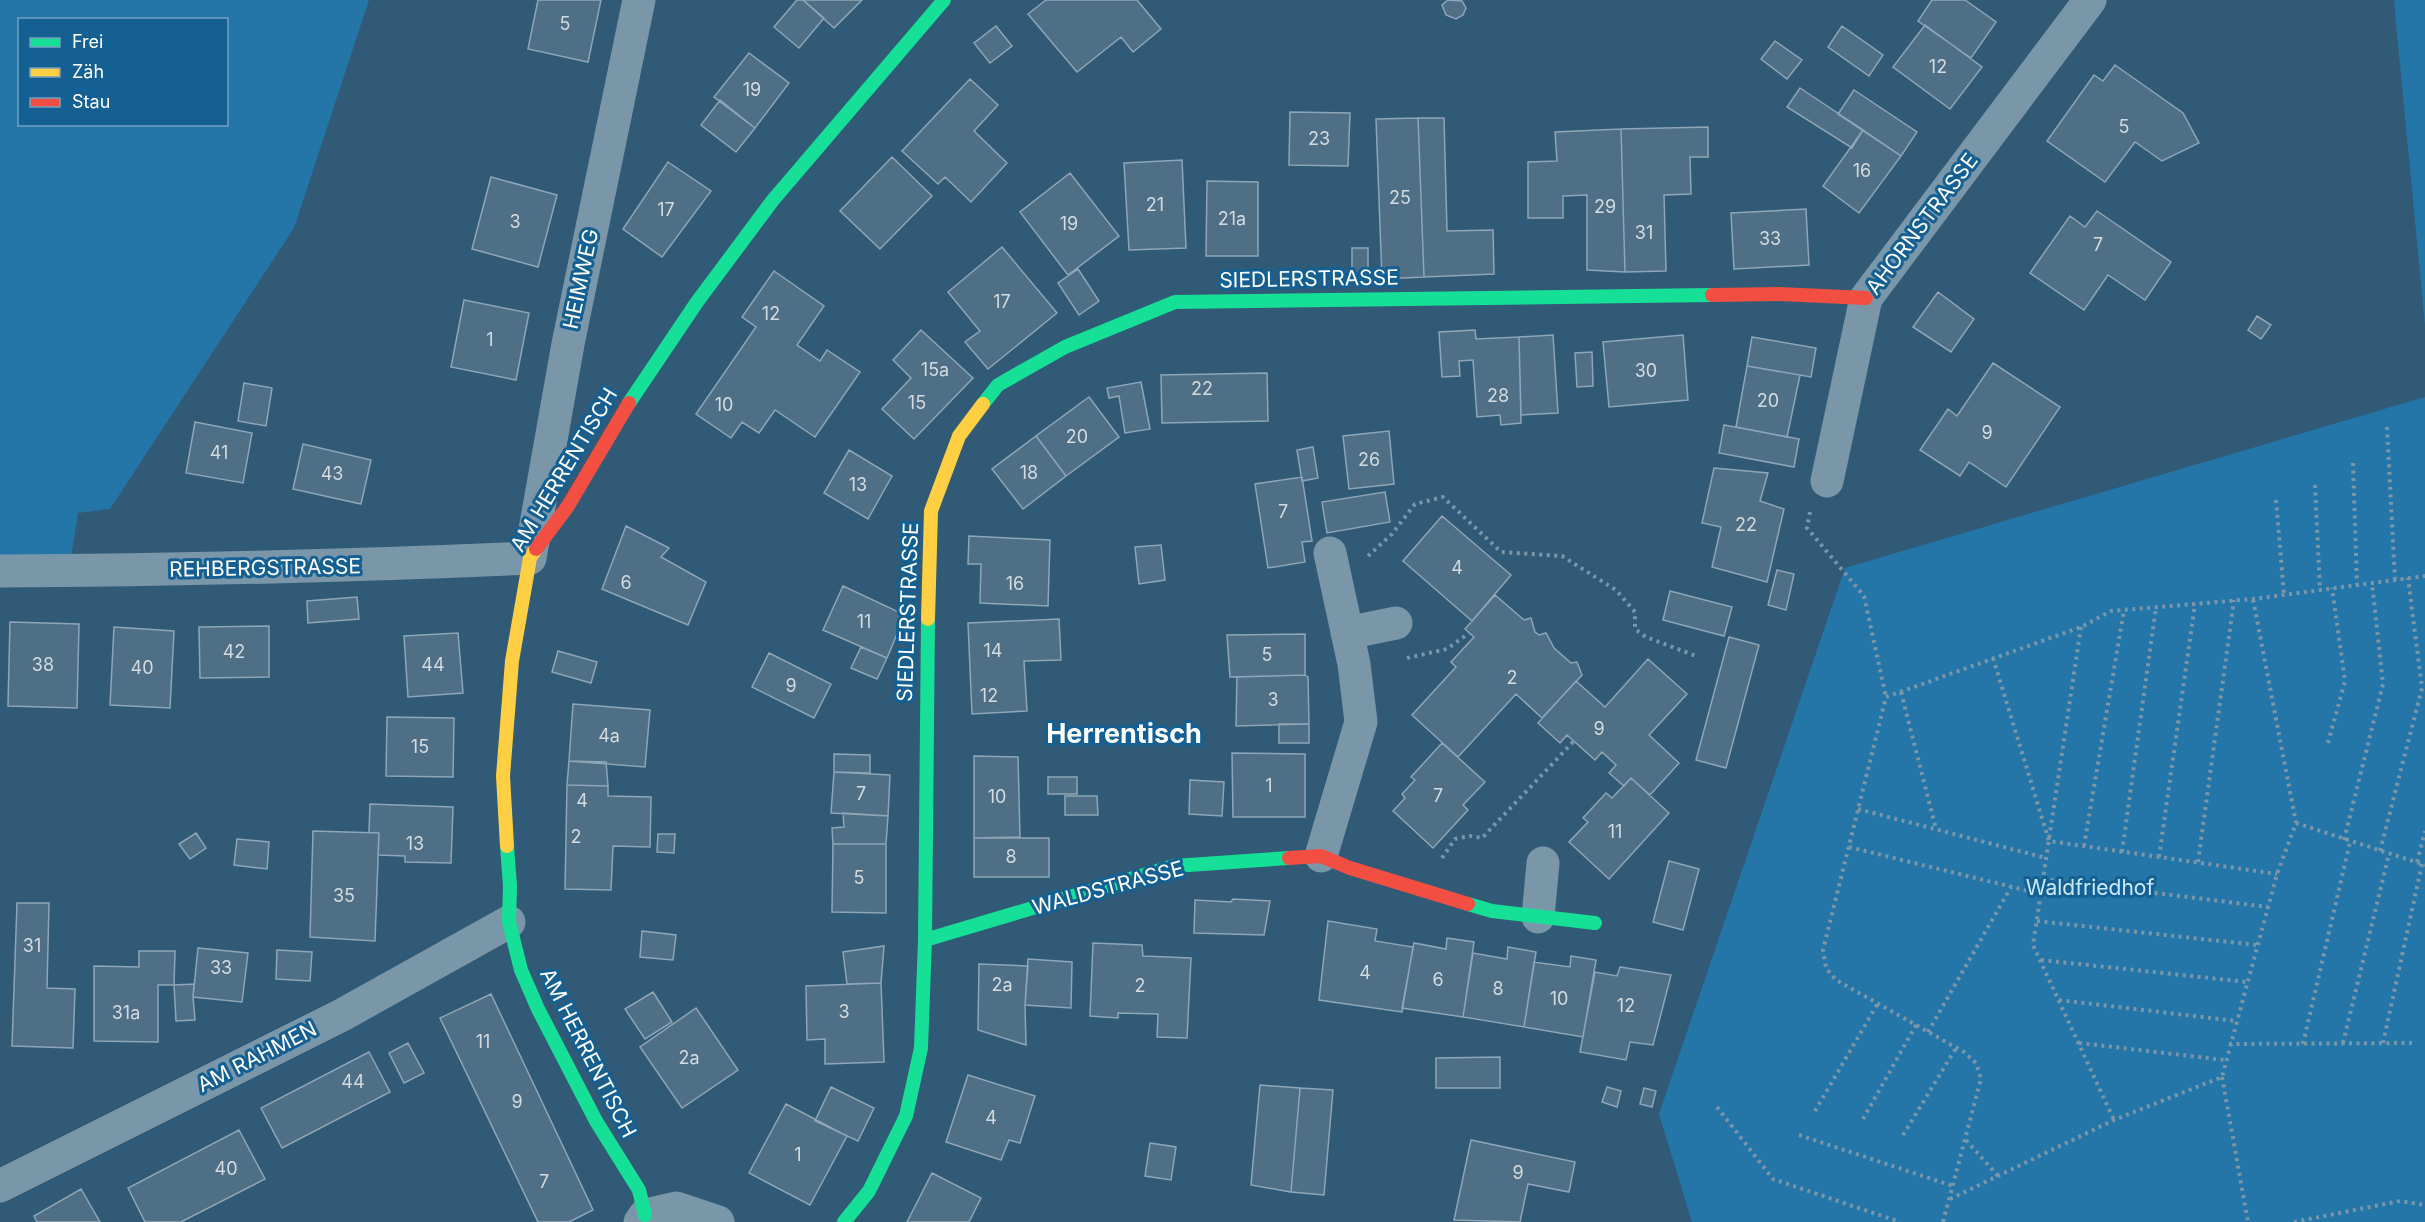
<svg xmlns="http://www.w3.org/2000/svg" width="2425" height="1222" viewBox="0 0 2425 1222" font-family="Inter,sans-serif">
<style>
.green{fill:#2576a8;fill-rule:evenodd}
.building{fill:#4e6f85;stroke:#8ea6b7;stroke-width:1.5}
.lines{fill:none;stroke-linecap:round;stroke-linejoin:round}
.path{stroke:#7a96a9;stroke-width:4;stroke-dasharray:3 4.5;stroke-linecap:butt}
.street{stroke:#7a96a9;stroke-width:33}
.fast{stroke:#16e098;stroke-width:14}
.slow{stroke:#ffcf43;stroke-width:14}
.jam{stroke:#f24e42;stroke-width:14}
.labels{text-anchor:middle;stroke-width:6;stroke-linejoin:round;paint-order:stroke}
.number-label{font-size:18px;fill:#d3dbe0}
.street-label{font-size:21px;fill:#fff;stroke:#146093}
.park-label{font-size:21px;fill:#cae9fc;stroke:#146093}
.district-label{font-size:27px;font-weight:bold;fill:#fff;stroke:#146093}
</style>
<rect width="100%" height="100%" fill="#315a76"/>
<path class="green" d="M0 0H369L294 228 110 509 78 513 71 557 0 560ZM20 20H226V124H20Z
M2394 0H2425V325L2396 23Z
M2425 397V1222H1692L1659 1114 1845 568Z"/>
<path class="building" d="M538 0H601L588 62 528 49Z
M797 0H803L824 18 799 48 774 27Z
M803 0H862L834 28Z
M1046 0H1137L1161 29 1133 52 1121 37 1077 72 1028 14Z
M1448 0 1462 1 1466 8 1463 15 1456 19 1446 15 1442 5Z
M1932 0H1965L1996 22 1971 58 1918 21Z
M1925 25 1982 67 1950 109 1893 67Z
M996 26 1012 46 990 63 974 43Z
M1842 26 1883 55 1869 76 1828 47Z
M1775 41 1802 60 1787 79 1761 59Z
M749 53 789 83 755 128 714 97Z
M2115 65 2183 113 2199 143 2162 161 2135 142 2105 182 2047 141 2094 75 2103 81Z
M970 79 998 105 974 131 1007 163 971 202 945 177 938 184 902 151Z
M1800 88 1863 130 1852 148 1787 107Z
M1854 90 1917 132 1901 156 1838 114Z
M720 100 755 128 736 152 701 125Z
M1290 112 1350 113 1348 166 1289 165Z
M1418 118H1444L1447 231 1493 230 1494 274 1424 277Z
M1418 118 1424 277 1382 279 1376 119Z
M1708 127V157H1690L1691 194 1664 195 1666 271 1625 272 1621 129Z
M1621 129 1625 272 1587 270V195L1563 196V218H1528V162L1557 161 1555 132Z
M1863 130 1901 156 1859 213 1823 186Z
M892 157 932 196 880 249 840 211Z
M1182 160 1186 248 1129 250 1124 163Z
M668 162 711 191 662 257 623 229Z
M1070 173 1119 236 1068 275 1020 212Z
M491 177 557 195 538 267 472 249Z
M1207 181 1258 182V256H1206Z
M1806 209 1809 265 1734 269 1731 213Z
M2097 211 2171 262 2145 300 2108 275 2084 310 2030 273 2070 216 2085 227Z
M1002 247 1057 313 988 369 965 342 980 331 948 292Z
M1352 248H1368V283H1352Z
M1078 269 1099 301 1079 315 1058 283Z
M774 271 824 306 797 345 820 361 827 350 860 372 815 437 775 410 759 433 742 422 731 438 696 414 756 327 742 317Z
M1938 292 1974 319 1951 352 1913 327Z
M464 300 529 313 516 380 451 367Z
M2257 316 2271 325 2261 339 2248 330Z
M921 330 973 378 914 439 882 409 911 378 893 360Z
M1475 330 1476 339 1519 337 1521 423 1501 425 1500 415 1477 417 1473 360 1459 361 1460 376 1442 377 1439 332Z
M1553 335 1558 413 1521 415 1519 337Z
M1683 335 1688 400 1609 407 1603 342Z
M1752 337 1816 348 1811 377 1747 366Z
M1592 352 1593 386 1577 387 1575 353Z
M1993 363 2060 407 2006 487 1969 462 1960 476 1920 450 1948 409 1957 416Z
M1747 366 1800 375 1787 437 1736 427Z
M1267 373 1268 421 1162 423 1161 375Z
M1141 382 1150 429 1125 433 1119 396 1109 398 1107 388Z
M244 383 272 388 266 426 238 421Z
M1089 397 1119 437 1066 476 1036 436Z
M195 422 252 433 243 483 186 473Z
M1724 425 1799 439 1794 467 1719 453Z
M1389 431 1394 484 1349 489 1343 436Z
M1036 436 1066 476 1023 509 992 469Z
M303 444 371 460 361 504 293 489Z
M1313 447 1318 478 1302 481 1297 450Z
M849 450 892 476 868 519 824 493Z
M1714 468 1768 473 1760 501 1784 509 1767 582 1712 567 1721 527 1702 523Z
M1302 477 1312 541 1302 542 1305 562 1268 568 1255 484Z
M1385 492 1390 522 1327 533 1322 502Z
M1442 516 1511 575 1472 621 1403 561Z
M626 526 669 548 661 557 706 582 688 625 602 589Z
M969 536 1050 540 1048 606 980 603 981 564H968Z
M1161 545 1165 580 1139 584 1135 547Z
M1777 570 1794 574 1786 610 1768 605Z
M843 586 905 615 887 658 823 630Z
M1670 591 1732 607 1724 636 1663 620Z
M1495 595 1524 620 1531 618 1535 632 1539 635 1546 633 1554 648 1571 663 1577 662 1582 675 1542 718 1516 694 1458 757 1412 715 1456 667 1451 662 1474 637 1465 629Z
M357 597 359 619 308 623 307 601Z
M1059 619 1061 660 1024 661 1027 711 972 714 968 623Z
M10 622 79 624 77 708 8 706Z
M269 626V677L200 678 199 627Z
M114 627 174 631 170 708 110 705Z
M458 633 463 693 408 697 404 636Z
M1305 634V675L1230 677 1227 635Z
M1729 637 1759 645 1726 768 1696 760Z
M861 647 887 658 877 679 851 668Z
M558 651 597 662 591 683 552 672Z
M769 653 831 684 814 718 752 687Z
M1648 659 1687 694 1649 735 1679 763 1650 795 1631 778 1624 786 1609 773 1616 765 1602 752 1595 760 1567 735 1560 743 1538 723 1576 681 1605 707Z
M1305 675 1308 677 1309 724 1236 726 1237 677Z
M573 704 650 710 645 767 569 761Z
M387 717 454 718 453 777 386 776Z
M1279 724H1309V743H1279Z
M1442 743 1485 782 1463 805 1468 810 1433 848 1393 811 1405 798 1402 794 1415 780 1411 777Z
M1232 753 1305 754V817H1233Z
M834 754 870 755V773L834 772Z
M974 756 1018 757 1020 837 974 838Z
M569 761 606 762 608 786 567 785Z
M834 772 890 775 888 816 831 813Z
M1048 777H1077V794H1048Z
M1631 778 1669 813 1609 879 1569 842 1588 822 1583 818 1606 793 1612 798Z
M1190 780 1224 782 1222 816 1189 814Z
M567 785 608 786V796L651 797 650 847 613 846 611 890 565 889Z
M1065 796H1097L1098 815H1065Z
M370 804 453 807 451 863 405 862V856L378 855 379 833H369Z
M843 813 888 816 886 844H833L832 828 844 827Z
M313 831 379 833 375 941 310 937Z
M196 833 206 848 190 859 179 844Z
M658 834H675L674 853 657 852Z
M974 838H1049V877H974Z
M237 839 269 842 267 869 234 865Z
M833 844H886V913L832 912Z
M1669 861 1699 869 1683 930 1653 922Z
M1233 899 1270 901 1264 935 1194 933 1195 900 1231 902Z
M17 903H49L47 988 75 989 73 1048 12 1046Z
M1328 921 1377 929 1375 941 1413 947 1402 1012 1319 1000Z
M642 931 676 935 673 960 640 957Z
M1447 938 1474 942 1463 1017 1402 1008 1414 943 1446 949Z
M1093 943 1142 945 1143 956 1191 958 1187 1038 1157 1037 1158 1014 1118 1013V1018L1090 1016Z
M884 946 881 983 847 984 843 952Z
M1508 947 1536 952 1524 1027 1463 1017 1473 953 1507 959Z
M198 948 248 953 242 1002 193 997Z
M277 950 312 952 310 981 276 979Z
M139 951H175L174 985H158V1042L94 1041V966L139 967Z
M1571 956 1596 960 1583 1037 1524 1027 1534 962 1570 967Z
M1028 959 1072 962 1071 1008 1025 1005Z
M979 964 1028 966 1025 1005 1026 1045 978 1030Z
M1620 967 1671 975 1653 1045 1630 1042 1626 1060 1580 1052 1595 972 1617 976Z
M881 983 884 1062 825 1064V1039L807 1040 806 986Z
M194 984 193 997 195 1020 176 1021 174 985Z
M653 992 672 1022 645 1039 625 1009Z
M491 994 593 1210 569 1222H538L440 1018Z
M696 1008 738 1070 682 1108 640 1047Z
M408 1043 424 1073 404 1083 389 1053Z
M369 1052 390 1092 282 1148 261 1108Z
M1500 1057V1088H1436V1058Z
M968 1075 1035 1096 1020 1143 1009 1140 1001 1160 946 1142Z
M1260 1085 1300 1088 1291 1192 1251 1185Z
M831 1087 874 1108 858 1141 815 1121Z
M1607 1087 1621 1091 1617 1107 1602 1102Z
M1300 1088 1333 1090 1324 1195 1291 1192Z
M1644 1088 1656 1091 1652 1107 1640 1104Z
M786 1104 847 1136 810 1205 749 1173Z
M239 1130 265 1179 181 1222H145L128 1188Z
M1471 1140 1575 1162 1569 1192 1528 1184 1520 1222 1454 1220Z
M1150 1143 1176 1147 1171 1180 1145 1176Z
M932 1173 981 1198 969 1222H907Z
M81 1189 100 1222H37L34 1216Z"/>
<g class="lines">
<path class="path" d="M2387 427 2395 580
M2353 463 2357 585
M2315 485 2320 590
M2276 500 2284 595
M1810 512 1807 528 1864 596 1886 697
M1368 556 1392 534 1415 504 1443 497 1501 552 1562 556 1616 590 1635 612V629L1646 637 1696 656
M2081 627 2033 945 2114 1120
M1407 658 1447 649 1469 633
M1993 658 2049 841 2277 874
M1901 692 1936 829
M2328 743 2345 681 2332 588
M1858 809 2046 858
M2296 823 2425 865
M2344 840 2383 684 2372 583
M2084 846 2124 610
M1849 847 2041 894
M2380 851 2422 688 2408 578
M2122 852 2156 607
M2159 857 2195 604
M1442 858 1455 839 1470 836 1482 838 1574 741
M2198 862 2234 600
M2417 862 2425 831
M2043 879 2268 907
M2037 921 2257 945
M2041 960 2247 982
M2059 1000 2236 1021
M1928 1032 2011 887
M2079 1043 2225 1060
M2343 1043 2389 854
M2383 1043 2422 864
M2229 1044 2413 1043
M2303 1044 2350 842
M2222 1077 2248 1222
M1717 1107 1773 1179 1900 1222
M1815 1111 1878 1003
M1863 1119 1916 1025
M1799 1135 1953 1186
M1903 1135 1956 1048
M1966 1140 1998 1176
M1950 1199 2114 1120 2222 1077 2277 874 2296 823 2253 599
M1943 1222 1981 1079 1976 1063 1964 1052 1836 980 1826 968 1823 950 1886 697 2081 627 2111 611 2253 599 2425 576
M2294 1222 2400 1201 2425 1205"/>
<path class="street" d="M1827 481 1866 298 2090 0
M0 571C177 570 353 566 530 558L568 344 639 0
M1347 633 1396 623
M1321 856 1361 722 1354 664 1330 553
M1538 917 1543 863
M0 1186 342 1015 509 922
M640 1222 645 1215 676 1208 718 1222"/>
<path class="fast" d="M629 403 697 302 773 200 944 0
M983 404 998 385 1065 347 1175 302 1712 295
M507 846 510 886 509 922 521 970 538 1009 596 1121 639 1190 645 1215
M1468 904 1492 911 1595 923
M925 940 1174 866 1289 858
M844 1222 869 1191 906 1116 921 1048 925 940 928 619"/>
<path class="slow" d="M928 619 931 511 959 436 983 404
M507 846 503 776 512 661 530 558 536 549"/>
<path class="jam" d="M1712 295 1779 294 1866 298
M536 549 568 506 629 403
M1289 858 1321 856 1350 868 1468 904"/>
</g>
<g class="labels">
<g class="number-label">
<text x="565" y="30">5</text>
<text x="1938" y="73">12</text>
<text x="752" y="96">19</text>
<text x="2124" y="133">5</text>
<text x="1319" y="145">23</text>
<text x="1862" y="177">16</text>
<text x="1400" y="204">25</text>
<text x="1155" y="211">21</text>
<text x="1605" y="213">29</text>
<text x="666" y="216">17</text>
<text x="1232" y="225">21a</text>
<text x="515" y="228">3</text>
<text x="1069" y="230">19</text>
<text x="1644" y="239">31</text>
<text x="1770" y="245">33</text>
<text x="2098" y="251">7</text>
<text x="1002" y="308">17</text>
<text x="771" y="320">12</text>
<text x="490" y="346">1</text>
<text x="935" y="376">15a</text>
<text x="1646" y="377">30</text>
<text x="1202" y="395">22</text>
<text x="1498" y="402">28</text>
<text x="1768" y="407">20</text>
<text x="917" y="409">15</text>
<text x="724" y="411">10</text>
<text x="1987" y="439">9</text>
<text x="1077" y="443">20</text>
<text x="219" y="459">41</text>
<text x="1369" y="466">26</text>
<text x="1029" y="479">18</text>
<text x="332" y="480">43</text>
<text x="858" y="491">13</text>
<text x="1283" y="518">7</text>
<text x="1746" y="531">22</text>
<text x="1457" y="574">4</text>
<text x="626" y="589">6</text>
<text x="1015" y="590">16</text>
<text x="864" y="628">11</text>
<text x="993" y="657">14</text>
<text x="234" y="658">42</text>
<text x="1267" y="661">5</text>
<text x="43" y="671">38</text>
<text x="433" y="671">44</text>
<text x="142" y="674">40</text>
<text x="1512" y="684">2</text>
<text x="791" y="692">9</text>
<text x="989" y="702">12</text>
<text x="1273" y="706">3</text>
<text x="1599" y="735">9</text>
<text x="609" y="742">4a</text>
<text x="420" y="753">15</text>
<text x="1269" y="792">1</text>
<text x="861" y="800">7</text>
<text x="1438" y="802">7</text>
<text x="997" y="803">10</text>
<text x="582" y="807">4</text>
<text x="1615" y="838">11</text>
<text x="576" y="843">2</text>
<text x="415" y="850">13</text>
<text x="1011" y="863">8</text>
<text x="859" y="884">5</text>
<text x="344" y="902">35</text>
<text x="32" y="952">31</text>
<text x="221" y="974">33</text>
<text x="1365" y="979">4</text>
<text x="1438" y="986">6</text>
<text x="1002" y="991">2a</text>
<text x="1140" y="992">2</text>
<text x="1498" y="995">8</text>
<text x="1559" y="1005">10</text>
<text x="1626" y="1012">12</text>
<text x="844" y="1018">3</text>
<text x="126" y="1019">31a</text>
<text x="483" y="1048">11</text>
<text x="689" y="1064">2a</text>
<text x="353" y="1088">44</text>
<text x="517" y="1108">9</text>
<text x="991" y="1124">4</text>
<text x="798" y="1161">1</text>
<text x="226" y="1175">40</text>
<text x="1518" y="1179">9</text>
<text x="544" y="1188">7</text>
</g>
<g class="street-label">
<text transform="translate(1922 224) rotate(-53)" y="7">AHORNSTRASSE</text>
<text transform="translate(581 279) rotate(-78)" y="7">HEIMWEG</text>
<text transform="translate(1309 279) rotate(-1)" y="7">SIEDLERSTRASSE</text>
<text transform="translate(564 470) rotate(-59)" y="7">AM HERRENTISCH</text>
<text transform="translate(265 568) rotate(-1)" y="7">REHBERGSTRASSE</text>
<text transform="translate(908 612) rotate(-88)" y="7">SIEDLERSTRASSE</text>
<text transform="translate(1108 888) rotate(-15)" y="7">WALDSTRASSE</text>
<text transform="translate(588 1053) rotate(63)" y="7">AM HERRENTISCH</text>
<text transform="translate(257 1057) rotate(-27)" y="7">AM RAHMEN</text>
</g>
<g class="park-label">
<text x="2090" y="895">Waldfriedhof</text>
</g>
<g class="district-label">
<text x="1124" y="743">Herrentisch</text>
</g>
</g>
<rect x="18" y="18" width="210" height="108" fill="#146093" stroke="#72a0be" stroke-width="1.5"/>
<rect x="30" y="38" width="30" height="9" fill="#16e098" stroke="#72a0be" stroke-width="1.5"/>
<text x="72" y="48" font-size="18" fill="#ffffff">Frei</text>
<rect x="30" y="68" width="30" height="9" fill="#ffcf43" stroke="#72a0be" stroke-width="1.5"/>
<text x="72" y="78" font-size="18" fill="#ffffff">Zäh</text>
<rect x="30" y="98" width="30" height="9" fill="#f24e42" stroke="#72a0be" stroke-width="1.5"/>
<text x="72" y="108" font-size="18" fill="#ffffff">Stau</text>
</svg>
